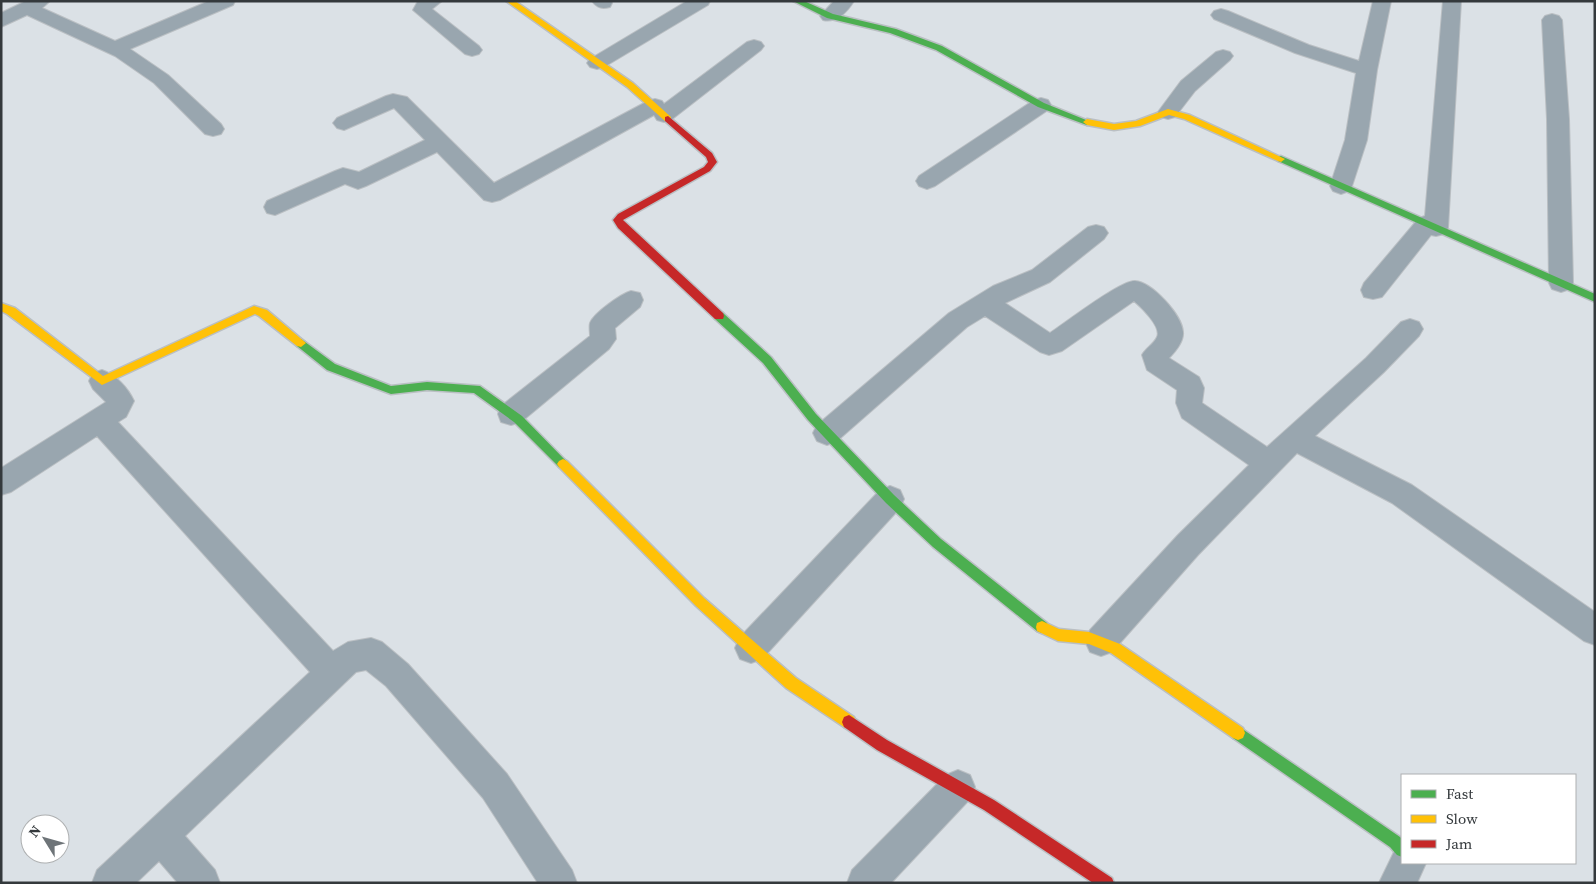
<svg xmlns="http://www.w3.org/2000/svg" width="1596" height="884" viewBox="0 0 1596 884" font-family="'Source Serif 4',serif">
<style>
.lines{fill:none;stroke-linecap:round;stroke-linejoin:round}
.street-casing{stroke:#babfc3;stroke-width:2}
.fast-casing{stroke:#babfc3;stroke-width:3}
.slow-casing{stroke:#babfc3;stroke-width:3}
.jam-casing{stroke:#babfc3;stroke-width:3}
.street{fill:#99a6af;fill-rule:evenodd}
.fast{fill:#4caf50;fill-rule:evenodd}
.slow{fill:#ffc107;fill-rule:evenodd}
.jam{fill:#c62828;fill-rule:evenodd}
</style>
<rect width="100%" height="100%" fill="#dbe1e6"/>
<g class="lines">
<defs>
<path id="street" d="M26 1H50L42 8 115 41 209 1H235L233 5 130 49 168 75 221 124 224 129 221 134 213 136 205 134 154 83 115 56 27 15 1 27V13Z
M442 1 432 9 479 46 482 50 479 54 472 56 465 54 413 10 418 1Z
M592 1H611L612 3 610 7C602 9 597 8 592 1Z
M687 1H710L708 5 604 67 597 69 590 67 587 63 590 59Z
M834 1H854C847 12 837 23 823 20L820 16Z
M1373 1H1391L1377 70 1367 140 1352 186 1349 191 1341 194 1333 191 1330 186 1345 140 1356 73 1295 53 1214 19 1211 15 1214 11 1221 9 1228 11 1309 45 1359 61Z
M1443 1H1461L1448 228 1444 234 1436 236 1431 235 1382 297 1373 299 1364 297 1361 290 1364 283 1419 218 1425 216Z
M1552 14 1559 16 1562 20 1569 119 1573 283 1570 289 1561 292 1552 289 1549 283 1547 119 1542 20 1545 16Z
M754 40 761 42 764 46 761 50 671 120 664 122 657 120 654 115 500 200 492 202 484 200 437 152 366 186 358 189 345 184 275 215 267 213 264 207 267 201 335 171 343 168 359 172 425 140 394 108 344 130 337 128 333 123 337 118 386 96 393 94 407 97 494 183 648 101 655 99 662 101 664 104 747 42Z
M1223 50 1230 52 1233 56 1230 60 1195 91 1175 117 1168 119 1161 117 1158 112 1181 81 1216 52Z
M1041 98 1048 100 1051 105 1048 110 935 186 927 189 919 186 916 181 919 176 1034 100Z
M1096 225 1104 227 1108 233 1104 239 1050 282 1005 303 1050 333C1065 323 1121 280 1135 281 1152 282 1182 315 1183 332 1184 341 1175 352 1169 358L1199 377 1204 388 1202 403 1267 447 1366 358 1401 322 1410 319 1419 322 1423 329 1419 336 1384 372 1315 436 1412 485 1595 612V645L1584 641 1392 503 1297 453 1198 555 1112 652 1101 656 1090 652 1085 641 1090 630 1178 535 1249 465 1182 418 1176 403 1177 390 1147 370 1142 355C1146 348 1154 344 1157 337 1162 327 1141 307 1134 301L1062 351 1049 355 1040 352 985 316 967 327 837 441 827 445 817 441 813 433 817 425 949 313 993 286 1032 270 1088 227Z
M631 291 640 293 643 300 640 307 615 328 616 339 609 349 521 422 511 425 501 422 498 414 501 406 590 336C590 332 589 327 590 323 594 313 621 294 631 291Z
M102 370C116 375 128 388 134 401L126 417 118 422 333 651 348 642 371 638 382 642 408 664 507 774 572 870 577 883H538L483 798 386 686 366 670 356 672 185 836 215 870 220 883H178L159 861 136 883H92L97 870 310 672 97 436 11 492 1 495V468L106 402 93 389 89 381 93 373Z
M890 486 900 490 904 499 900 508 762 659 751 663 740 659 735 648 740 637 880 490Z
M958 770 970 775 975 787 970 799 891 883H847L852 870 946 775Z
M1402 847V863H1426L1417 883H1379L1395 850Z"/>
<path id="fast" d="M793 1H804L833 14 896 29 942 46 1044 103 1091 122 1087 125 1084 124 1038 107 936 50 890 33 827 18Z
M1281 156 1595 294V302L1278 161V157Z
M719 312 723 313 771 357 816 414 894 495 941 539 1047 623 1048 627 1047 631 1042 633 1037 631 933 547 886 503 808 420 763 363 715 319 714 316 715 313Z
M301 339 335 364 391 386 427 382 480 386 522 416 569 464 567 467 563 469 559 467 514 422 474 393 427 390 391 394 327 370 297 346 296 343Z
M1238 726 1400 837 1402 839V857L1397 855 1390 847 1233 738 1231 733 1233 728Z"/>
<path id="slow" d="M506 1H515L633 83 671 117V121H665L627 87Z
M1168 109 1190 115 1285 159 1281 162 1278 161 1184 119 1169 115 1140 126 1114 130 1087 125 1083 122 1087 119 1114 124 1136 121Z
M1 303 15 308 103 376 254 306 267 310 306 343 301 347 297 346 259 316 255 314 102 385 7 314 1 311Z
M563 459 567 461 704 598 796 678 854 717 856 722 854 727 849 729 844 727 786 688 696 606 559 467 557 464 559 461Z
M1042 621 1059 629 1089 632 1120 644 1243 728 1245 733 1243 738 1238 740 1233 738 1111 653 1089 644 1058 641 1037 631 1036 627 1037 623Z"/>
<path id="jam" d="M668 116 712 153 717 162 710 171 623 220 723 313 724 316 723 319H715L618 228 613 220 618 214 704 167 708 162 706 157 665 121V117Z
M849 715 887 740 994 800 1112 878 1114 883H1093L984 810 877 750 844 727 842 722 844 717Z"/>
</defs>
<use href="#street" class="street-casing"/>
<use href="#fast" class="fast-casing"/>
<use href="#slow" class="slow-casing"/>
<use href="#jam" class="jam-casing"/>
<use href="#street" class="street"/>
<use href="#fast" class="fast"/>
<use href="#slow" class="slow"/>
<use href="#jam" class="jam"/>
</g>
<rect width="1596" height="884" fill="none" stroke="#34393c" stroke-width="5"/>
<rect x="1401" y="774" width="175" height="90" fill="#ffffff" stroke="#aeb0b1"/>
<rect x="1411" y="790" width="25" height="8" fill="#4caf50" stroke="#aeb0b1"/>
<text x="1446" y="799" font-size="15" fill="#34393c">Fast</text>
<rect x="1411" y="815" width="25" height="8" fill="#ffc107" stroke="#aeb0b1"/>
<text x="1446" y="824" font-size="15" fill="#34393c">Slow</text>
<rect x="1411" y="840" width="25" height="8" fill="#c62828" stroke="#aeb0b1"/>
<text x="1446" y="849" font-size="15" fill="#34393c">Jam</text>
<g transform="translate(45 839) rotate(307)"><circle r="24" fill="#ffffff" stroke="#aeb0b1"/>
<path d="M0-4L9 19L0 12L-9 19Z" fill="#6e7478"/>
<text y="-8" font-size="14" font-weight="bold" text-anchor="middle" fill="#34393c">N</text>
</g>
</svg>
